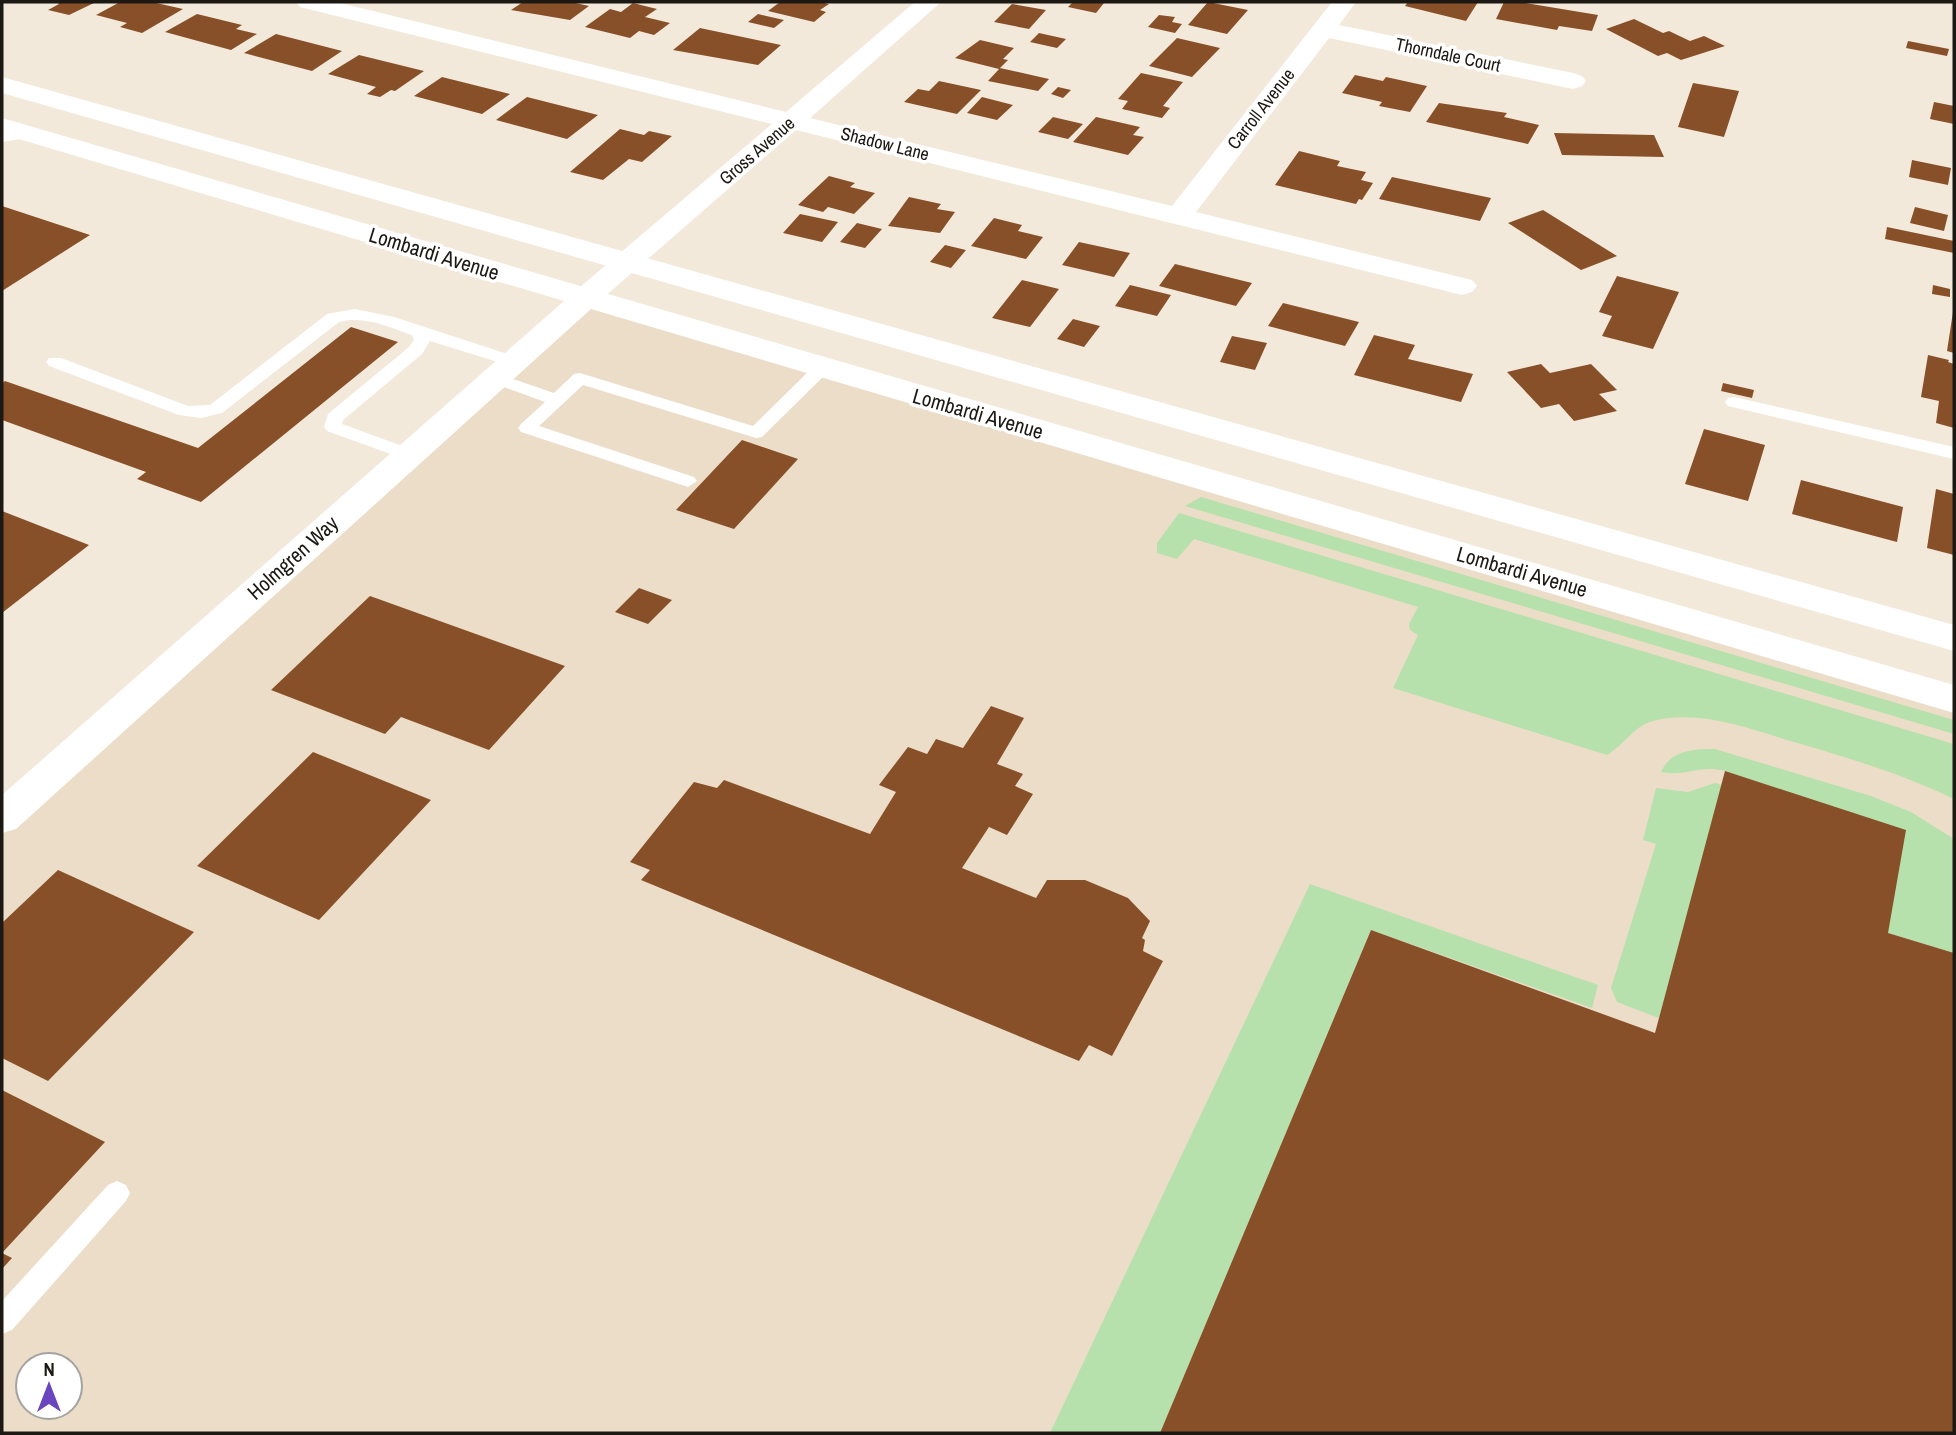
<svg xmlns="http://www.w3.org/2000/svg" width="1956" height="1435" viewBox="0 0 1956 1435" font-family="'Archivo Narrow',sans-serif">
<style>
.built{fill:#ebddc8;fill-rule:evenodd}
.green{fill:#b7e1ac}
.building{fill:#885028}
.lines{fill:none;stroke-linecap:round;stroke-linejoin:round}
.lane{fill:#fff;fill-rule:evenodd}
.street{fill:#fff;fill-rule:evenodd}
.secondary{fill:#fff;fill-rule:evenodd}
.labels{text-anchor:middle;stroke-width:7;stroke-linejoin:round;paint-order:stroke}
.far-street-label{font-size:18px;fill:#1c1813;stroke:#fff}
.street-label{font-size:21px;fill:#1c1813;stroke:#fff}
</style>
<rect width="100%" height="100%" fill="#f3e9db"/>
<path class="built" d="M584 299 1954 699V1433H2V818ZM28 1365H70V1407H28Z"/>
<path class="green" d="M1201 497 1954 720V734L1185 506Z
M1179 513 1954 744V799C1902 774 1849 758 1794 742 1749 729 1701 709 1653 721 1635 725 1623 746 1607 755L1393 688 1418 635 1410 630 1409 624 1418 607 1194 539 1177 559 1157 553V543Z
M1715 749 1871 796 1911 812 1954 839V953L1888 933 1725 771C1700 764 1684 777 1661 772 1671 750 1693 749 1715 749Z
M1715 783 1722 785 1659 1018 1617 1002 1611 988 1656 844 1643 840 1656 788 1688 792Z
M1310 884 1598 985 1592 1008 1371 930 1160 1433H1050Z"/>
<path class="building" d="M56 2H96L69 15 48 10 59 4Z
M120 2H152L183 9 142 33 120 27 127 23 96 15Z
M523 2H571L589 6 570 20 511 10Z
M780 2H820L829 4 820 10 826 12 814 22 768 11Z
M1073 2H1097L1104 3 1096 13 1068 7Z
M1208 2 1248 10 1227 34 1188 25Z
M1408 2H1478L1466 21 1405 6Z
M1504 2H1519L1598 15 1592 31 1559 26 1557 30 1496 19Z
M633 3 657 9 645 17 670 23 654 35 639 31 630 38 585 27 610 9 621 12Z
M1012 4 1046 10 1029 29 994 22Z
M197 14 242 25 236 29 257 34 231 50 165 32Z
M758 14 784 20 774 28 748 22Z
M1159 15 1175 17 1172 22 1182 24 1175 33 1148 27Z
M1634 19 1663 33 1669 31 1690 41 1704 36 1725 46 1681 60 1667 53 1658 56 1606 29Z
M700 28 781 45 758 65 673 50Z
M1039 33 1066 39 1057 48 1030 42Z
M276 34 342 51 312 71 244 53Z
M1177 38 1220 48 1192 77 1149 66Z
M980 40 1014 48 1003 59 1008 60 999 69 955 58Z
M1908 41 1949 49 1947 56 1906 48Z
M359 55 424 71 395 91 391 90 380 97 367 94 376 87 328 74Z
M1000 68 1049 79 1038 91 988 81Z
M1141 73 1183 82 1163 106 1170 108 1162 118 1122 109 1128 101 1118 99Z
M1355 75 1383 81 1386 77 1427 86 1410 112 1379 106 1382 102 1342 93Z
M442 77 510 94 482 114 414 96Z
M939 81 981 90 957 114 904 102 918 89 929 91Z
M1693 83 1739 91 1724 137 1678 127Z
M1058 87 1071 90 1063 98 1051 94Z
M527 97 598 115 567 139 496 120Z
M982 97 1013 105 997 120 967 113Z
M1934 102 1954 106V124L1930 119Z
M1439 103 1507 113 1504 117 1539 125 1528 144 1426 122Z
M1053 117 1083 124 1068 139 1038 132Z
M1096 117 1140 127 1133 135 1144 137 1128 155 1073 142Z
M620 129 644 135 649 131 672 136 642 162 629 159 603 180 570 172Z
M1554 133 1654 135 1664 157 1562 155Z
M1299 151 1340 161 1337 166 1366 172 1361 180 1373 183 1362 200 1359 199 1356 204 1275 185Z
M1912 160 1951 168 1948 185 1909 177Z
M829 176 855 183 850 187 875 193 854 214 828 207 823 212 798 205Z
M1392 177 1491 198 1480 221 1379 199Z
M909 197 941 204 937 209 955 212 940 233 888 226Z
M2 206 90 235 2 291Z
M1915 207 1948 215 1944 231 1910 223Z
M1543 210 1617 256 1581 270 1508 223Z
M800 214 838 222 822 242 783 233Z
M994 218 1022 225 1018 231 1043 237 1026 259 971 246Z
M857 223 882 229 865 248 840 242Z
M1887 227 1954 241V253L1885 239Z
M1079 242 1130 253 1114 277 1062 265Z
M945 245 966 250 951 268 930 262Z
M1175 264 1252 283 1236 306 1159 286Z
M1617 276 1679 292 1653 349 1602 336 1612 316 1599 312Z
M1022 280 1059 289 1030 327 992 318Z
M1130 285 1171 295 1157 316 1115 306Z
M1933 285 1950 289V297L1932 294Z
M1283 303 1359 322 1345 346 1268 326Z
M1953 312H1954V353L1947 351Z
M1073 319 1100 326 1084 347 1057 339Z
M351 327 398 342 201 502 137 479 146 472 2 420V383L5 381 198 448Z
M1374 335 1415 345 1408 359 1473 374 1461 402 1354 375Z
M1232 336 1267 343 1255 370 1220 362Z
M1928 355 1949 360 1948 362 1954 364V428L1936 423 1939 401 1921 397Z
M1541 364 1550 373 1591 364 1617 390 1599 394 1617 411 1574 421 1559 404 1541 408 1507 372Z
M1723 383 1754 390 1752 398 1721 391Z
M1704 429 1765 445 1748 501 1685 484Z
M742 440 798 459 734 529 676 510Z
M1801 480 1903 507 1897 542 1792 514Z
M1936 489 1954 494V555L1927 548Z
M2 511 89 545 2 613Z
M639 588 672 600 648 624 615 612Z
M370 596 565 666 489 750 401 717 385 734 271 690Z
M991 706 1024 718 997 764 1023 774 1015 786 1033 794 1007 835 989 827 962 868 1036 898 1047 880H1085L1128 898 1150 921 1142 938 1145 940 1143 951 1163 961 1112 1056 1089 1045 1079 1061 641 880 650 870 630 862 694 782 717 788 724 780 870 834 896 792 879 785 908 747 927 754 936 739 963 748Z
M313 752 431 800 319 920 197 866Z
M1725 771 1906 830 1888 933 1954 953V1433H1160L1371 930 1655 1033Z
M58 870 194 932 48 1081 2 1058V923Z
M2 1090 105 1142 2 1253 12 1258 2 1269Z"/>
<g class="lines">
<path class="lane" d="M28 130 33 131 35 134 33 137 2 142V134Z
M355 309 394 317 520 358 523 362 514 367 430 341 422 354 343 420 342 424 416 451 419 455 416 459 410 461 327 431 324 427 328 414 409 347 414 340 412 335C389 327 364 315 339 322L222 413 201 418 179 415 49 366 46 362 49 358H61L188 406 210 405 327 314Z
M822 363 828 364 831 368 828 372 762 437 756 438 583 385 539 426 694 477 697 481 688 487 521 432 518 428 521 424 545 402 490 382 487 378 496 373 554 393 574 374 580 373 753 426 816 364Z
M1734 397 1954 447V459L1728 406 1725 402 1728 398Z
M117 1181 126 1185 130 1193 126 1201 12 1330 2 1334V1301L108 1185Z"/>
<path class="street" d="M296 2H336L786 112 915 2H941L810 118 1172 206 1332 2H1356L1339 25 1573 73 1582 76 1586 81 1582 86 1573 89 1329 38 1196 212 1472 280 1477 286 1472 292 1462 295 796 130 595 305 584 308 573 305 569 299 573 293 772 124 300 7Z"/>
<path class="secondary" d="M2 77 1954 625V651L2 93Z
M2 118 1954 685V713L591 309 16 829 2 833V795L564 301 2 134Z"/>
</g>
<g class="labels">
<g class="far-street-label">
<text transform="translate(1448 55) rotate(12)" y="6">Thorndale Court</text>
<text transform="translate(1261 109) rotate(-52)" y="6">Carroll Avenue</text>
<text transform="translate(885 144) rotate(14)" y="6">Shadow Lane</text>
<text transform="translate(757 151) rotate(-41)" y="6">Gross Avenue</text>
</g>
<g class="street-label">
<text transform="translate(434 254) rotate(17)" y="7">Lombardi Avenue</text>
<text transform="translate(978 414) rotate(16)" y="7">Lombardi Avenue</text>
<text transform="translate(293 558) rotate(-42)" y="7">Holmgren Way</text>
<text transform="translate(1522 572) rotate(16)" y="7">Lombardi Avenue</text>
</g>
</g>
<rect width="1956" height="1435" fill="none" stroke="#1c1813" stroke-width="7"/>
<g transform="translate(49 1386)"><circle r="33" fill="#ffffff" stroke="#a4a3a1" stroke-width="2"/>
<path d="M0-5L12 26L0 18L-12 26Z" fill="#6946be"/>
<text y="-10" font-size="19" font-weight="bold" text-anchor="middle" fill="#1c1813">N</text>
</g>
</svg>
